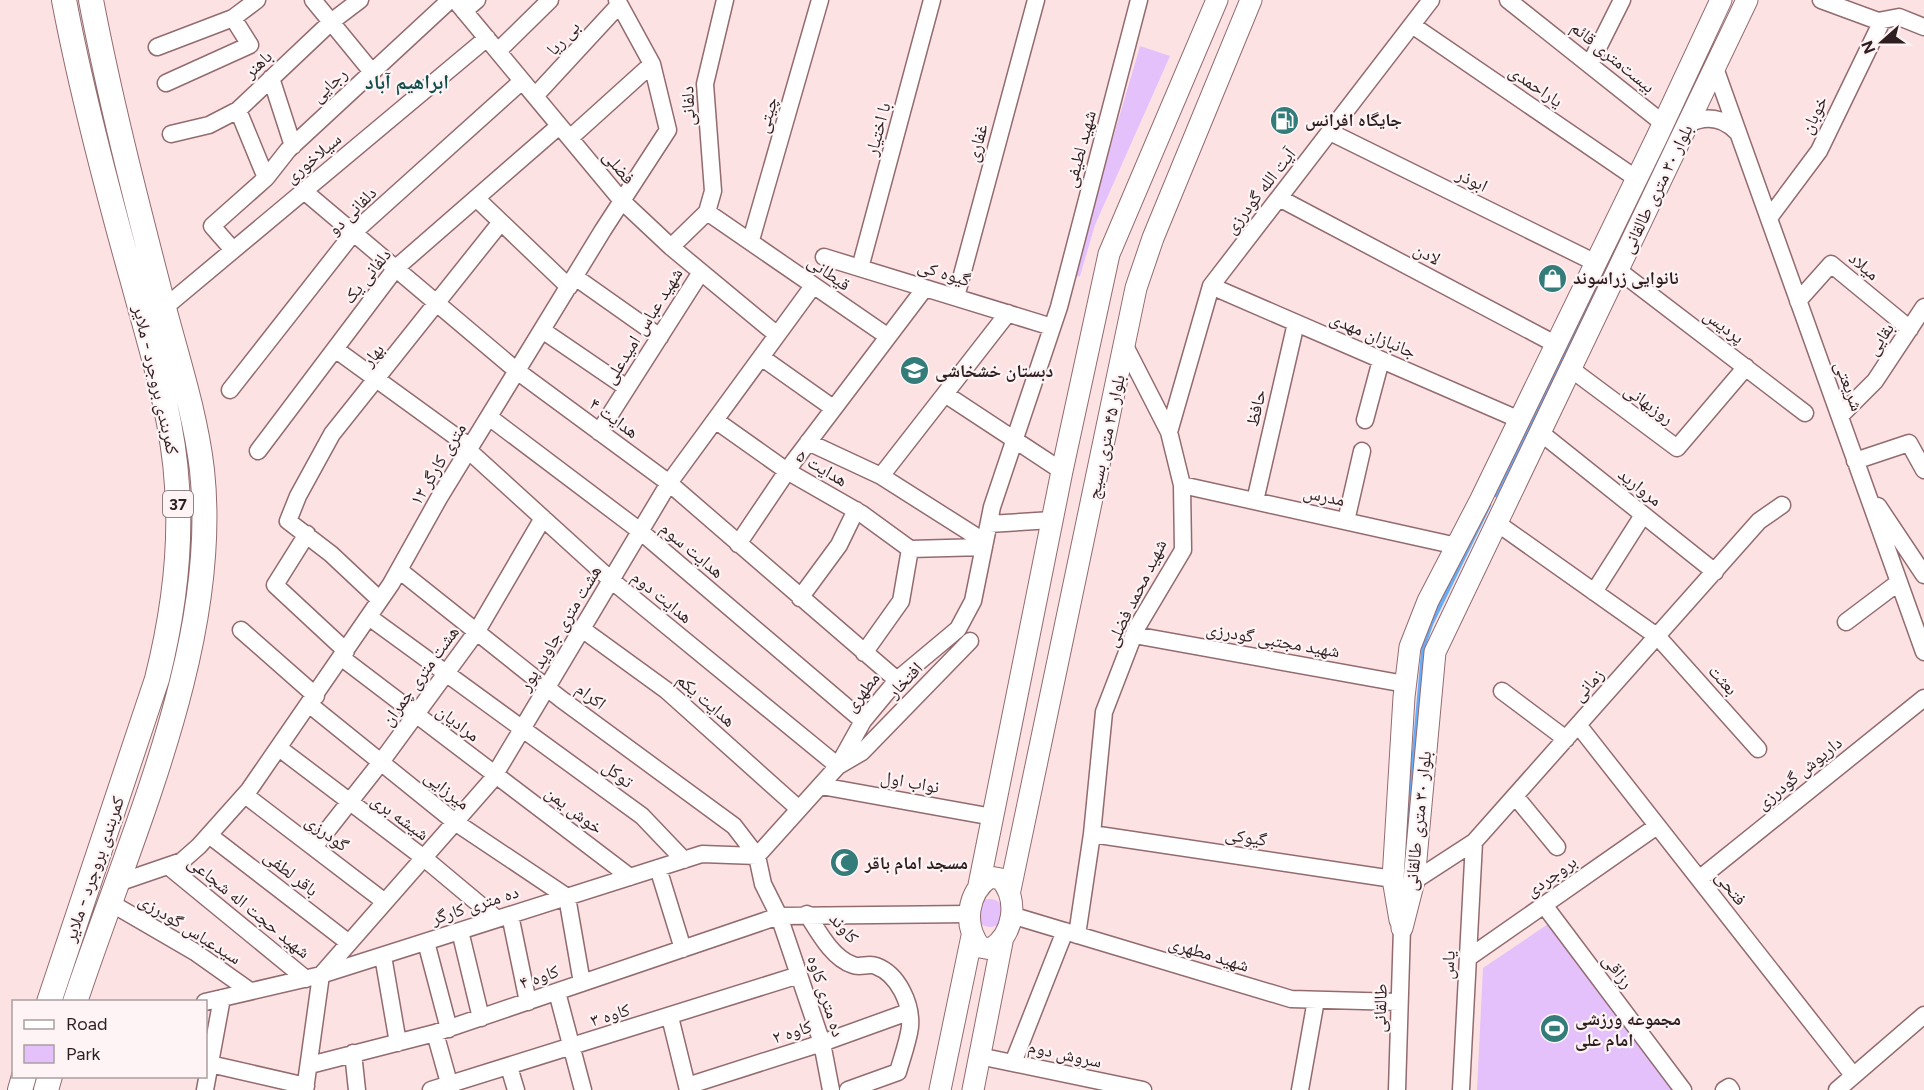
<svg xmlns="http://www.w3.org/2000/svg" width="1924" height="1090" viewBox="0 0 1924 1090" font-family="Figtree,'Noto Naskh Arabic',sans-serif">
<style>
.green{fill:#e5c1fc}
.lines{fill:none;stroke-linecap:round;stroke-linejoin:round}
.stream{stroke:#64acfc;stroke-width:4.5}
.minor-casing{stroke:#926b6f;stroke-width:19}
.major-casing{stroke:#926b6f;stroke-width:23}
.highway-casing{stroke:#926b6f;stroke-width:26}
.minor{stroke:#fff;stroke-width:16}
.major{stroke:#fff;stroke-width:21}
.highway{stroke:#fff;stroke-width:24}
.labels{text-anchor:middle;stroke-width:4.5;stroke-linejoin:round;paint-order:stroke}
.shield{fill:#fef4f5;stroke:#6c5e60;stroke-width:1.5}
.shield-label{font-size:16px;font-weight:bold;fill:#2e1e20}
.street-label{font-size:18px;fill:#2e1e20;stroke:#fef4f5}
.poi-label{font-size:18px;font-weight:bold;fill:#2e1e20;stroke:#fef4f5;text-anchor:start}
.neighbourhood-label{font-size:20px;font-weight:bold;fill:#0f4d4b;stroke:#fef4f5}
</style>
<rect width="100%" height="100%" fill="#fde2e4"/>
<path class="green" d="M1140 46 1170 56 1095 225 1080 276 1072 278Z
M976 913a14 14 0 1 1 28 0a14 14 0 1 1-28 0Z
M1548 924 1673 1090H1477L1483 968Z"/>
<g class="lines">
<path class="stream" d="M1495 495 1633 215
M1405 856 1424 644 1431 624 1489 505"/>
<defs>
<path id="minor" d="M313 0 372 72
M455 0 622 201 671 247 776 334
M1508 0 1664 124
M1821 0 1878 21 1899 17 1924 27
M464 11 477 0
M1412 25 1637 179
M157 47 233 18 257 0
M498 51 550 0
M1590 64 1622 0
M1715 68 1924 652
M271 78 293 146
M166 83 250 45 233 18
M535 96 619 5
M1688 124C1706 115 1723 117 1737 132
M1330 132 1596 263
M171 134 209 125 238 110 331 22 360 0
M570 138 652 64
M266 178 288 150 450 0
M304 191 517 371 669 483 897 680
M476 198 569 287
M1279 198 1557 345
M707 212 887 336
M1769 218 1819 151 1882 21
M751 240 820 0
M671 247 707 212 713 191 705 84 725 0
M233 250 212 226 266 178 238 110
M824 257 1052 327
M860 268 932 0
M1618 270 1805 413
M575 277 660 337
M1211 286 1520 420
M956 297 1036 0
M1798 301 1831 264 1910 329
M164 308 487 38
M542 330 627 388
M335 349 470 447
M761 357 833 408
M1571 369 1677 448 1746 367
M230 390 354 232 522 81
M945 394 1062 471
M1840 416 1875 381 1924 307
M489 417 640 531 863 721
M715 420 787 471 862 514 910 549
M1365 420 1381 360
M599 432 701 272
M1169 432 1211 286 1431 0
M1541 433 1715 572
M808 442 881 476 985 542
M468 450 611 580 838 766 862 752 970 641
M258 451 396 268 559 126
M1855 461 1909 443 1924 470
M881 476 1008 313
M1182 485 1457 546
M1255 501 1296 323
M1878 506 1924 575
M1346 521 1362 451
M1497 523 1658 637 1758 749
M989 524 1052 520
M307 534 275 585 346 651
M738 544 794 461 925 288
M910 549 984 547
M399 570 561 699 734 826 757 856
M1594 592 1643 515
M800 598 839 545 856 510
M380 600 331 554 288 521 298 496 332 434 501 222
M369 617 642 816 684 860
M1846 622 1899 582
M582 629 666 690 799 809
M241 630 316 696
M1134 635 1405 684
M864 653 901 601 910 549
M342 658 630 877
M1502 691 1566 739
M310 705 455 822 567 897 582 983
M1579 726 1853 1075
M279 748 424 858 497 919
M821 786 993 817
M245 795 385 902
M1515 796 1557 847
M1092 834 1393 879
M209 835 349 943
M314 847 381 762 477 631 543 518
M168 866 306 979
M658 868 683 949
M1699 879 1924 698
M1414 881 1474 842 1759 521 1782 505
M115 884 182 861 199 846 249 790 391 584 439 498 603 230 668 130 652 64 617 0
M109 902 195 952 250 991
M1544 905 1683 1090
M807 914C818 931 832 958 853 965 860 968 869 963 876 966 898 974 912 1004 910 1027 908 1042 902 1058 898 1072L848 1090
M970 914 779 916 763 884 757 856 838 766 863 721 897 680 958 629 973 601 992 507 1059 307 1139 0
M510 915 528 1002
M1011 915 1291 999 1399 1002
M460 931 481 1018
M1077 935 1092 834 1104 712 1136 629 1183 550 1182 485 1169 432 1125 346
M426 942 449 1029
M383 956 398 1043
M1468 958 1657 826
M321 975 491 781 669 483 813 286
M557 992 583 1090
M205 1002 321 975 702 854 757 856
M670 1017 688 1090
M435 1033 451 1090
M353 1053 357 1090
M979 1056 1143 1090
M1013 1063 1065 931
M210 1064 306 1086
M310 1065 435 1033 779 916 822 1043 831 1090
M509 1067 516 1090
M687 1086 822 1043 908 1012
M205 1090 222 998
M305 1090 321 975
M431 1090 799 975
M1300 1090 1316 1000
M1397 1090 1402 928
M1461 1090 1474 842
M1724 1090 1729 1087 1731 1090
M1837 1090 1924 1015"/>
<path id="major" d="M990 877 1001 879C1019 900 1014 934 991 949L980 947C963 925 967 893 990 877Z
M979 885 1062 471 1109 254 1217 0
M1010 890 1136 288 1153 238 1251 0
M1400 920 1393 879 1404 697 1410 647 1428 601 1480 501 1657 137 1721 0
M1402 928 1414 881 1435 652 1747 0
M940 1090 972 936
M973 1090 1002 942"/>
<path id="highway" d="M49 1002 157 679C173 615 182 552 177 486 173 416 151 349 133 282 107 189 82 95 64 0
M75 1002C129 838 221 645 202 470 195 410 175 352 160 293 135 196 110 99 91 0
M20 1090 24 1076
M46 1090 50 1076"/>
</defs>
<use href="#minor" class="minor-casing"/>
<use href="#major" class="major-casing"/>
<use href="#highway" class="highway-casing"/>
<use href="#minor" class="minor"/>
<use href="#major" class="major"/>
<use href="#highway" class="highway"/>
</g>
<defs>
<symbol id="fuel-disc" viewBox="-11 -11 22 22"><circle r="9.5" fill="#337c7a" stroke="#fef4f5"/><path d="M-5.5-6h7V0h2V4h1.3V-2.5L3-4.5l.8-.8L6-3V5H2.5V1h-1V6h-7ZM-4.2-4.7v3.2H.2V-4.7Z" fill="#fff"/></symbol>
<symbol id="shop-disc" viewBox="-11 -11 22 22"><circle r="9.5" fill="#337c7a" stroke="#fef4f5"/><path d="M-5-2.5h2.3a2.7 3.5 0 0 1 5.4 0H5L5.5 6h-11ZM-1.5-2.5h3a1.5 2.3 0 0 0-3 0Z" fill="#fff"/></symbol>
<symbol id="school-disc" viewBox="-11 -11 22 22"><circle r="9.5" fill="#337c7a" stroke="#fef4f5"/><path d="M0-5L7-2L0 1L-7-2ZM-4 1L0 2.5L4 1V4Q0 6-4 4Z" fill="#fff"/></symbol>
<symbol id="mosque-disc" viewBox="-11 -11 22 22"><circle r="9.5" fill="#337c7a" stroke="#fef4f5"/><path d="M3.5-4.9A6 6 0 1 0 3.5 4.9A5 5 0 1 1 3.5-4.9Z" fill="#fff"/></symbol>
<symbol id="stadium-disc" viewBox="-11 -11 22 22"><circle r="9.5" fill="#337c7a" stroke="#fef4f5"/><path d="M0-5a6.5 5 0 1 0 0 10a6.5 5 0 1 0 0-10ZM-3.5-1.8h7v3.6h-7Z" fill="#fff"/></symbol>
</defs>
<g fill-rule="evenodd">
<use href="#fuel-disc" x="1268" y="104" width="33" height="33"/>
<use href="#shop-disc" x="1536" y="262" width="33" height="33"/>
<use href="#school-disc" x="898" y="354" width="33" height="33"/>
<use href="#mosque-disc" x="828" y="846" width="33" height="33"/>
<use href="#stadium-disc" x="1538" y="1012" width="33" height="33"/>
</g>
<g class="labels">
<rect class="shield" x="163" y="491" width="30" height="26" rx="4.5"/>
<g class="shield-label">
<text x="178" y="510">37</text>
</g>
<g class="street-label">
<text transform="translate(563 38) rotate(-47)" y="6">بی ریا</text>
<text transform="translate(1613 57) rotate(39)" y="6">بیست‌متری قائم</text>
<text transform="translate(258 64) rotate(-43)" y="6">باهنر</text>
<text transform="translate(329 85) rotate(-43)" y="6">رجایی</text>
<text transform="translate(1536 86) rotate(34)" y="6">یاراحمدی</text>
<text transform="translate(688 106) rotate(-92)" y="6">دلفانی</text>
<text transform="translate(767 115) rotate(-74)" y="6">چیتی</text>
<text transform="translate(1814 115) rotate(-64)" y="6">خوبان</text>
<text transform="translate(878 129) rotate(-75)" y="6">با اختیار</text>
<text transform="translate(977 143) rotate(-75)" y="6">غفاری</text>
<text transform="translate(1080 149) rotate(-75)" y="6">شهید لطیفی</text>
<text transform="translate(313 158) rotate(-40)" y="6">سیلاخوری</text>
<text transform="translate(619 167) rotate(50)" y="6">فضلی</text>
<text transform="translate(1472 180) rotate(26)" y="6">ابوذر</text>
<text transform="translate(1657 189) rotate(-64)" y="6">بلوار ۳۰ متری طالقانی</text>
<text transform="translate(1260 191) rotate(-52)" y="6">آیت الله گودرزی</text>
<text transform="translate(352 211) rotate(-45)" y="6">دلفانی دو</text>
<text transform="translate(1427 254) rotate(28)" y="6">لادن</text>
<text transform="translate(1864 266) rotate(40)" y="6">میلاد</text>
<text transform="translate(829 273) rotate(35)" y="6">قیطانی</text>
<text transform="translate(944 273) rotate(17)" y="6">گیوه کی</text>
<text transform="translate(367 276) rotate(-51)" y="6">دلفانی یک</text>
<text transform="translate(643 326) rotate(-58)" y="6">شهید عباس امیدعلی</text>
<text transform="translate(1724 326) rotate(37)" y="6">پردیس</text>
<text transform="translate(1373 335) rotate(23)" y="6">جانبازان مهدی</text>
<text transform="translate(1880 339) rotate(-56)" y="6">بقایی</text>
<text transform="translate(373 355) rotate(-51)" y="6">بهار</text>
<text transform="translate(156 380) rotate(77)" y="6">کمربندی بروجرد - ملایر</text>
<text transform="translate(1849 386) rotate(70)" y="6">شریعتی</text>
<text transform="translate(1649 404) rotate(36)" y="6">روزبهانی</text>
<text transform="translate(1256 408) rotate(-77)" y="6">حافظ</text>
<text transform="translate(614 418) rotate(36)" y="6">هدایت ۴</text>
<text transform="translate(1106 437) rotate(-78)" y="6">بلوار ۴۵ متری بسیج</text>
<text transform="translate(438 464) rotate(-59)" y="6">۱۲ متری کارگر</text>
<text transform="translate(822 468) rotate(30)" y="6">هدایت ۵</text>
<text transform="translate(1640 487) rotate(38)" y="6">مروارید</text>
<text transform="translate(1324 496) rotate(12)" y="6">مدرس</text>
<text transform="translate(692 550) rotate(40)" y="6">هدایت سوم</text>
<text transform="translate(1136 593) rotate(-64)" y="6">شهید محمد فضلی</text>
<text transform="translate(662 597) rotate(39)" y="6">هدایت دوم</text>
<text transform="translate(560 628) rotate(-59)" y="6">هشت متری جاوید پور</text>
<text transform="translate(1273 640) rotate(10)" y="6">شهید مجتبی گودرزی</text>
<text transform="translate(420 676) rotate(-54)" y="6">هشت متری چمران</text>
<text transform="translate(905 680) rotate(-46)" y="6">افتخار</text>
<text transform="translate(1723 680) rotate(48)" y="6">بعثت</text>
<text transform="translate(1588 685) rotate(-48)" y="6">زمانی</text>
<text transform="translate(862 692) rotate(-52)" y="6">مطهری</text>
<text transform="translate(591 696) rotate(37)" y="6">اکرام</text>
<text transform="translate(706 700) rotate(41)" y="6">هدایت یکم</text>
<text transform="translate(458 723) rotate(37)" y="6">مرادیان</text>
<text transform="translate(1799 773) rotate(-39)" y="6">داریوش گودرزی</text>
<text transform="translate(618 774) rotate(37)" y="6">توکل</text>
<text transform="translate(910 782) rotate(10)" y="6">نواب اول</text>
<text transform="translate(447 790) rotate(38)" y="6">میرزایی</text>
<text transform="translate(574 810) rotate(37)" y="6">خوش یمن</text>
<text transform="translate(400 817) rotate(36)" y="6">شیشه بری</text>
<text transform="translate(1418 821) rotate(-84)" y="6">بلوار ۳۰ متری طالقانی</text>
<text transform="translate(327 833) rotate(37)" y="6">گودرزی</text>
<text transform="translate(1246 837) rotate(9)" y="6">گیوکی</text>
<text transform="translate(94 869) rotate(-71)" y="6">کمربندی بروجرد - ملایر</text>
<text transform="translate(291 873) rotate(38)" y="6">باقر لطفی</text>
<text transform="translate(1551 876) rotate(-35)" y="6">بروجردی</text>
<text transform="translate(1731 888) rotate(52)" y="6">فتحی</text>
<text transform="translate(475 905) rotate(-18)" y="6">ده متری کارگر</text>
<text transform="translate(249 907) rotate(39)" y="6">شهید حجت اله شجاعی</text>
<text transform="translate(844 928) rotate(49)" y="6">کاوند</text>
<text transform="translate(190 929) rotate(32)" y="6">سیدعباس گودرزی</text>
<text transform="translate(1209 954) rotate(17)" y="6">شهید مطهری</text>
<text transform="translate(1448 965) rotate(-87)" y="6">یاس</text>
<text transform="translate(1618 971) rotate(53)" y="6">رزاقی</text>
<text transform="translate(539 977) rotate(-19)" y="6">کاوه ۴</text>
<text transform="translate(826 996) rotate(72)" y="6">ده متری کاوه</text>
<text transform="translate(1380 1008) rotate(-88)" y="6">طالقانی</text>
<text transform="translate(610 1015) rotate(-17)" y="6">کاوه ۳</text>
<text transform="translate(792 1032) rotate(-18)" y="6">کاوه ۲</text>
<text transform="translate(1065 1054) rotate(12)" y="6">سروش دوم</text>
</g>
<g class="poi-label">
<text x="1305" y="126">جایگاه افرانس</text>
<text x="1573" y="284">نانوایی زراسوند</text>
<text x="935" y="377">دبستان خشخاشی</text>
<text x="865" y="869">مسجد امام باقر</text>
<text x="1575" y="1025">مجموعه ورزشی<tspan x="1575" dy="21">امام علی</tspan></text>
</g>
<g class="neighbourhood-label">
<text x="407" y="89">ابراهیم آباد</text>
</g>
</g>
<rect x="12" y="1000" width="195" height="78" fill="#fef4f5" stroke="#ab9ea0" stroke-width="1.5"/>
<rect x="24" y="1020" width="30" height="9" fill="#ffffff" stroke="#ab9ea0" stroke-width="1.5"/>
<text x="66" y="1030" font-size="18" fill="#2e1e20">Road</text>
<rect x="24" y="1045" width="30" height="18" fill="#e5c1fc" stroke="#ab9ea0" stroke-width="1.5"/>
<text x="66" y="1060" font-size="18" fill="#2e1e20">Park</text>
<g transform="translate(1882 42) rotate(249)" stroke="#fef4f5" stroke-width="4.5" paint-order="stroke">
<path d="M0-4.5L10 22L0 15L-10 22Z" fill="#2e1e20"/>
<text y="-9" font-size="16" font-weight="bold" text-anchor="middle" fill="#2e1e20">N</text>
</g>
</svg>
